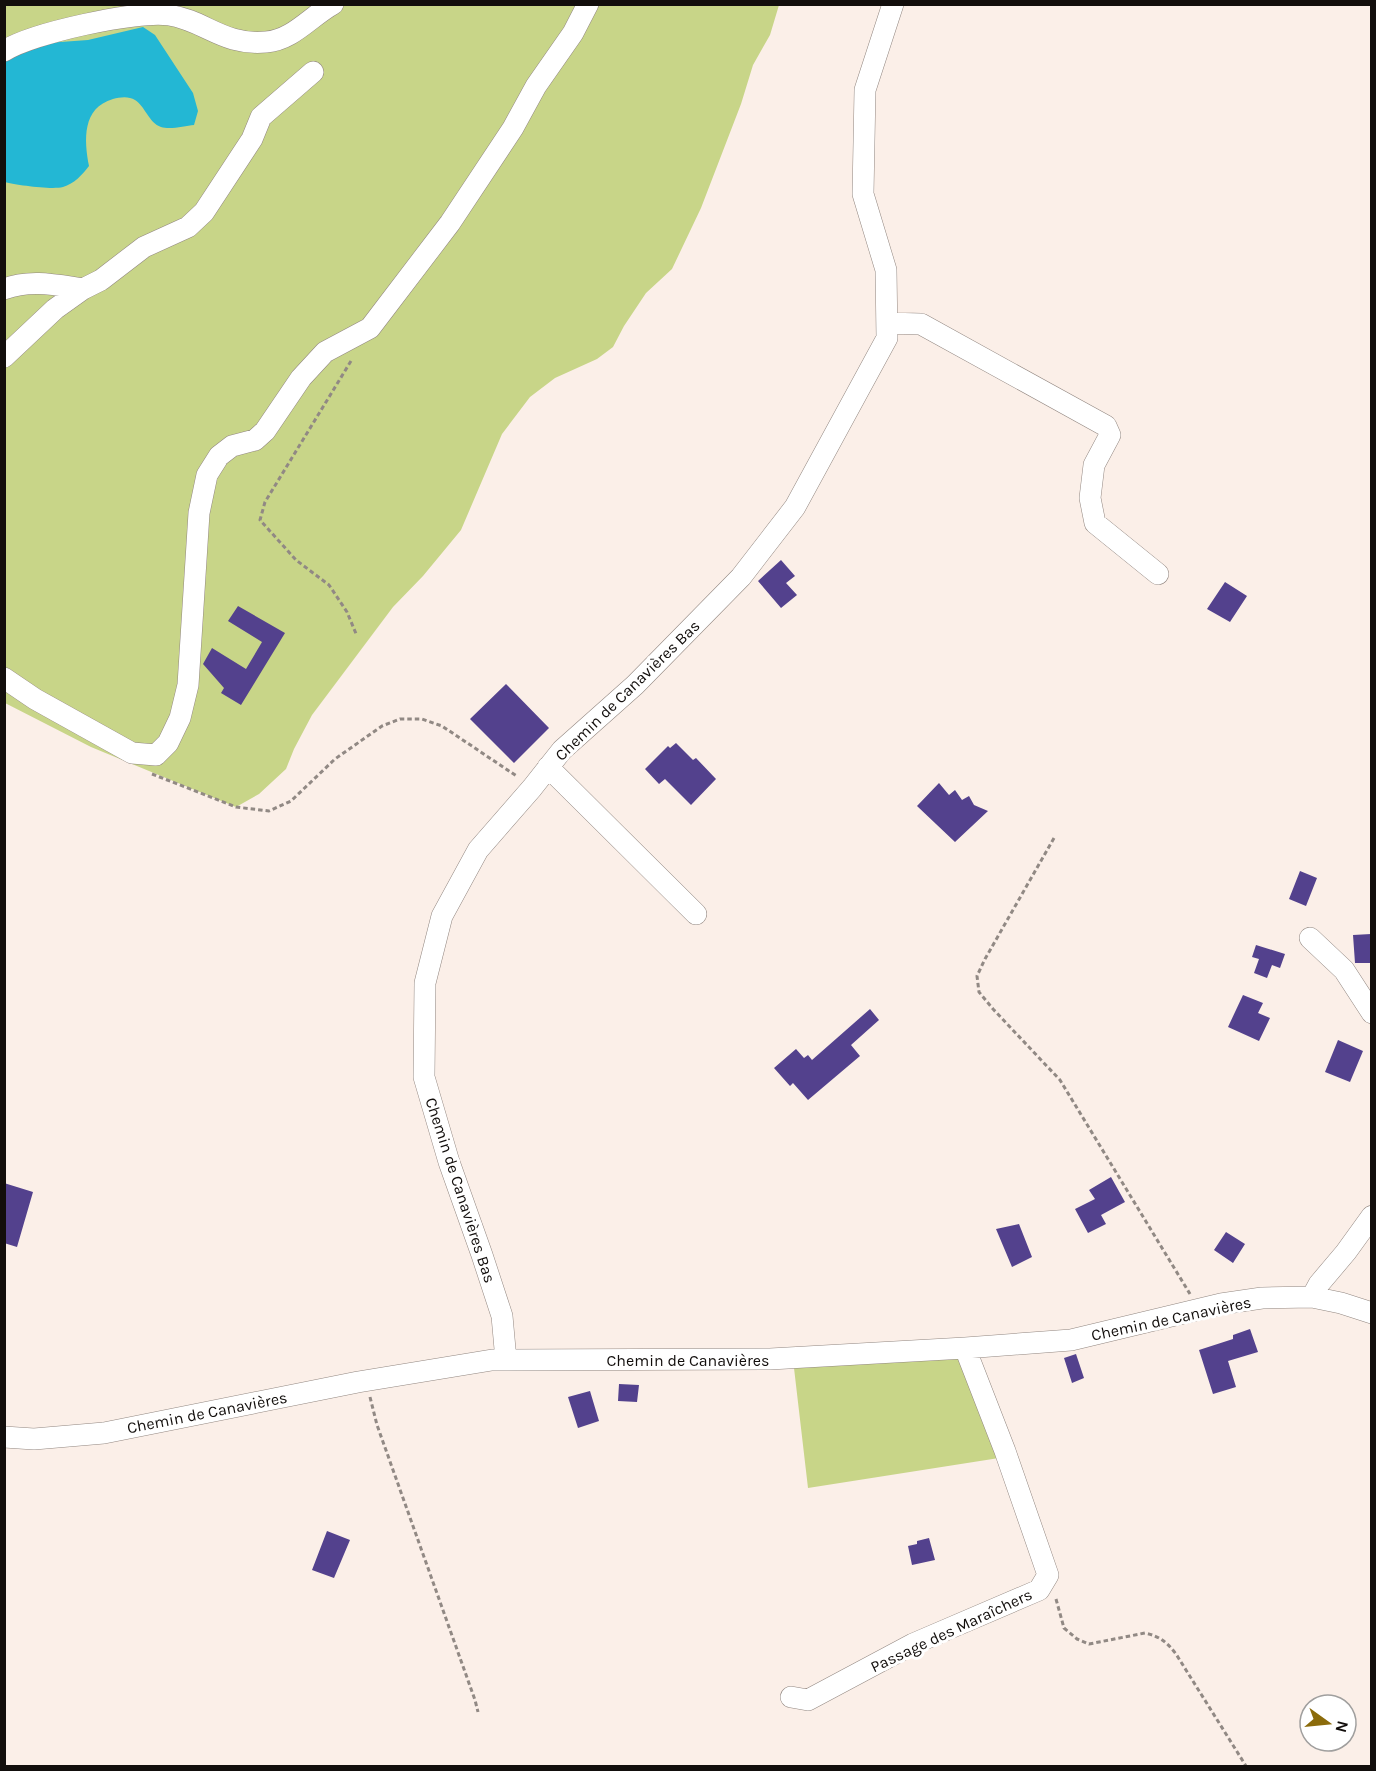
<svg xmlns="http://www.w3.org/2000/svg" width="1376" height="1771" viewBox="0 0 1376 1771" font-family="Karla,sans-serif">
<style>
.green{fill:#c8d588}
.water{fill:#23b7d4}
.building{fill:#53418d}
.lines{fill:none;stroke-linecap:round;stroke-linejoin:round}
.minor-casing{stroke:#928781;stroke-width:22}
.path{stroke:#918984;stroke-width:3;stroke-dasharray:4.5 3;stroke-linecap:butt}
.minor{stroke:#fff;stroke-width:21}
.labels{text-anchor:middle;stroke-width:6;stroke-linejoin:round;paint-order:stroke}
.street-label{font-size:16px;fill:#120e0c;stroke:#fff}
</style>
<rect width="100%" height="100%" fill="#fbefe8"/>
<path class="green" d="M4 5H779L770 35 753 65 741 104 701 208 672 269 646 293 624 326 613 347 597 359 555 378 530 397 502 434 461 530 423 576 393 607 312 715 294 749 286 769 259 794 236 807 91 747 5 703Z
M960 1358 999 1458 808 1488 794 1368Z"/>
<path class="water" d="M143 27 155 35 193 93 198 111 194 125C185 126 170 130 161 127 149 123 145 106 135 100 129 96 120 97 113 99 82 108 84 140 89 166 83 174 74 184 63 187 52 190 16 185 5 182V61L33 44 88 40Z"/>
<path class="building" d="M781 560 795 576 786 583 797 595 781 608 758 581Z
M1225 582 1247 596 1230 622 1207 609Z
M238 606 285 633 241 705 221 693 224 688 203 664 212 648 246 669 262 642 228 621Z
M506 684 549 728 514 763 470 719Z
M676 743 693 760 696 758 716 779 691 805 665 779 659 784 645 769 668 746 670 748Z
M939 783 949 795 955 790 962 800 969 796 974 805 988 811 955 842 917 806Z
M1300 871 1317 878 1306 906 1289 899Z
M1371 934V963H1355L1353 935Z
M1256 945 1285 954 1280 968 1272 965 1267 978 1254 973 1259 959 1252 957Z
M1243 995 1263 1003 1258 1013 1270 1018 1259 1041 1228 1027Z
M870 1009 879 1020 851 1045 860 1056 808 1100 793 1083 790 1086 774 1068 796 1049 804 1058 808 1055 812 1060Z
M1338 1040 1363 1051 1350 1082 1325 1072Z
M1111 1177 1125 1202 1101 1215 1106 1224 1088 1233 1075 1209 1095 1199 1089 1190Z
M4 1183 33 1192 17 1247 4 1243Z
M1019 1224 1032 1257 1012 1267 996 1229Z
M1226 1232 1245 1244 1233 1263 1214 1250Z
M1250 1329 1258 1352 1228 1361 1236 1387 1213 1394 1199 1350 1233 1339V1335Z
M1076 1354 1084 1378 1072 1383 1064 1358Z
M619 1384 639 1385 637 1402 618 1401Z
M590 1391 599 1421 578 1428 568 1397Z
M327 1531 350 1540 334 1578 312 1570Z
M929 1538 935 1560 912 1565 908 1546 917 1544V1541Z"/>
<g class="lines">
<defs>
<path id="minor" d="M4 51C32 33 137 10 169 15 206 21 223 46 266 42 293 40 311 16 333 4
M4 289C31 279 56 285 83 289
M887 323 921 324 1106 426 1110 435 1094 465 1090 498 1095 523 1158 574
M4 357 55 309 83 289 101 280 144 247 188 227 204 212 252 139 261 117 313 72
M4 678 35 699 132 753 156 755 168 743 180 718 188 685 199 513 207 475 219 456 232 446 255 440 265 431 301 378 325 352 370 328 450 223 513 128 536 86 573 33 588 4
M548 767 696 914
M1310 938 1344 970 1372 1013
M1312 1297 1319 1284 1346 1252 1372 1216
M506 1360 502 1316 482 1255 449 1162 424 1077 425 983 442 916 478 850 532 788 562 750 635 685 741 577 795 507 887 338 886 270 863 194 865 90 893 4
M4 1437 34 1439 104 1433 358 1382 492 1360 770 1359 965 1348 1071 1340 1221 1304 1262 1298 1312 1297 1341 1303 1372 1313
M791 1697 808 1700 913 1644 1039 1590 1048 1575 1005 1451 965 1348"/>
</defs>
<use href="#minor" class="minor-casing"/>
<path class="path" d="M351 361 265 502 260 520 296 560 329 585 347 612 357 636
M152 774 236 807 269 811 291 801 335 759 382 726 400 719H422L442 726 518 777
M1054 838 985 959 977 976 979 992 993 1009 1060 1080 1190 1294
M370 1397 377 1425 475 1700 478 1712
M1056 1599 1064 1628 1077 1639 1089 1644 1145 1633C1159 1636 1167 1642 1176 1654L1246 1766"/>
<use href="#minor" class="minor"/>
</g>
<g class="labels">
<g class="street-label">
<text transform="translate(627 690) rotate(-44)" y="6">Chemin de Canavières Bas</text>
<text transform="translate(461 1190) rotate(72)" y="6">Chemin de Canavières Bas</text>
<text transform="translate(1171 1318) rotate(-12)" y="6">Chemin de Canavières</text>
<text x="688" y="1366">Chemin de Canavières</text>
<text transform="translate(207 1412) rotate(-11)" y="6">Chemin de Canavières</text>
<text transform="translate(951 1630) rotate(-25)" y="6">Passage des Maraîchers</text>
</g>
</g>
<rect width="1376" height="1771" fill="none" stroke="#120e0c" stroke-width="12"/>
<g transform="translate(1328 1723) rotate(105)"><circle r="28" fill="#ffffff" stroke="#a09f9e" stroke-width="1.5"/>
<path d="M0-4.5L10 22L0 15L-10 22Z" fill="#8b6b0b"/>
<text y="-9" font-size="16" font-weight="bold" text-anchor="middle" fill="#120e0c">N</text>
</g>
</svg>
